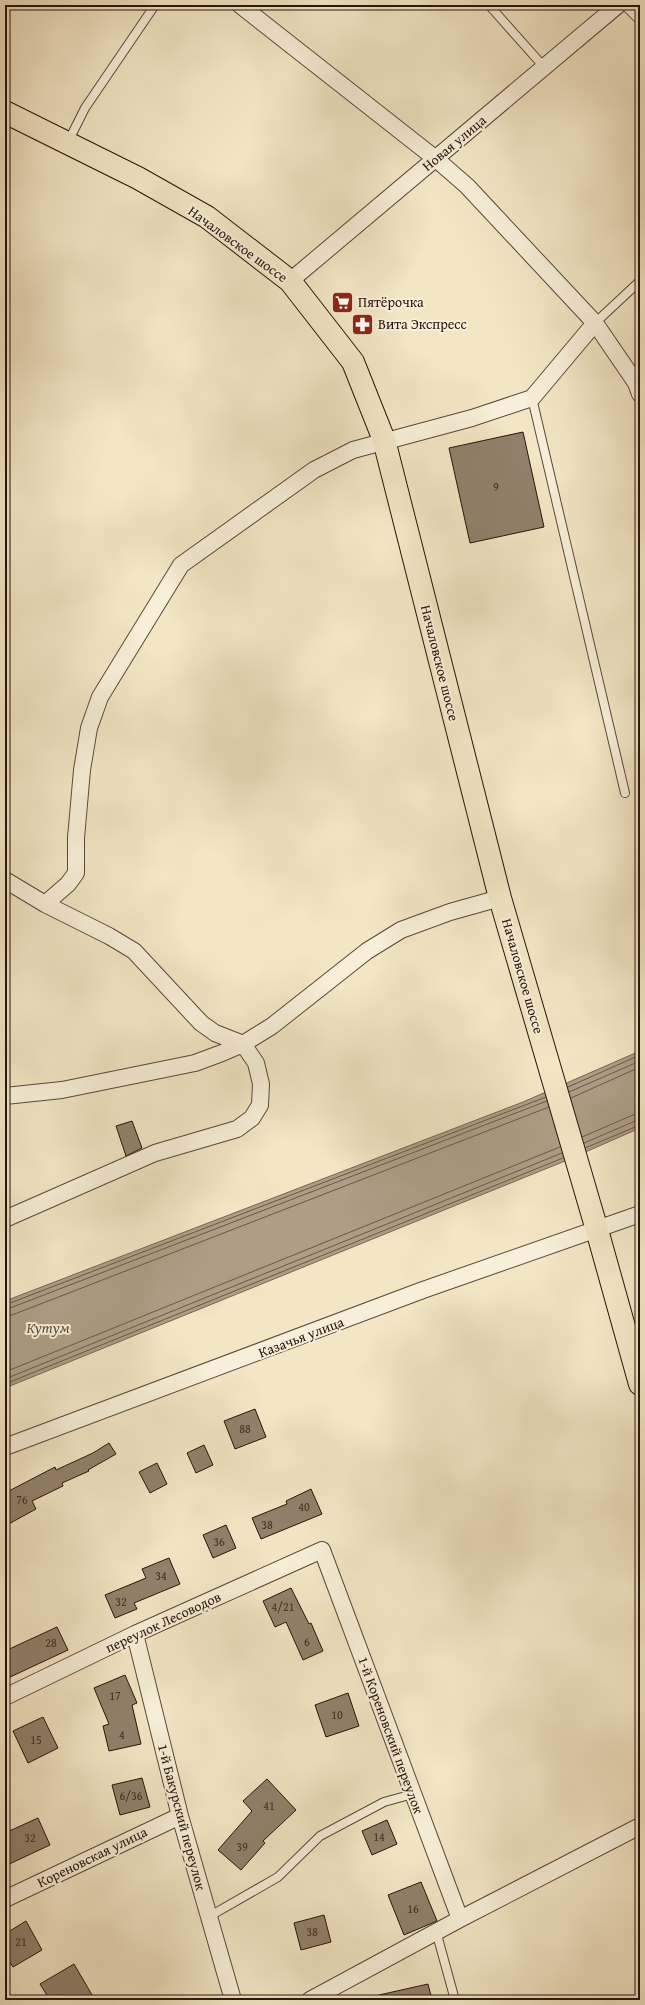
<svg xmlns="http://www.w3.org/2000/svg" width="645" height="2005" viewBox="0 0 645 2005" font-family="'Gentium Book Plus',serif">
<style>
.water{fill:#ad9e86;stroke:#765}
.lines{fill:none;stroke-linecap:round;stroke-linejoin:round}
.shore{stroke:#6a5848;stroke-width:1}
.building{fill:#91816c;stroke:#27130b}
.lane-casing{stroke:#5a483a;stroke-width:10}
.street-casing{stroke:#5a483a;stroke-width:18}
.primary-casing{stroke:#27130b;stroke-width:24}
.lane{stroke:#f7efd9;stroke-width:8}
.street{stroke:#f7efd9;stroke-width:16}
.primary{stroke:#f2e6c5;stroke-width:22}
.labels{text-anchor:middle;stroke-width:4;stroke-linejoin:round;paint-order:stroke}
.number-label{font-size:12px;fill:#422e23}
.street-label{font-size:14px;fill:#27130b;stroke:#f7efd9}
.poi-label{font-size:14px;fill:#27130b;stroke:#f7efd9;text-anchor:start}
.water-label{font-size:15px;font-style:italic;fill:#5d4b3c;stroke:#f7efd9}
</style>
<rect width="100%" height="100%" fill="#f2e6c5"/>
<filter id="stains"><feTurbulence type="fractalNoise" baseFrequency=".005" numOctaves="4"/><feColorMatrix values="0 0 0 0 .2 0 0 0 0 .09 0 0 0 0 .02 0 0 0 .5 -.17"/></filter>
<radialGradient id="worn" r=".72"><stop offset=".6" stop-color="#630" stop-opacity="0"/><stop offset="1" stop-color="#630" stop-opacity=".3"/></radialGradient>
<path class="water" d="M640 1051V1128L565 1161 5 1388V1301L523 1102Z"/>
<g class="lines">
<path class="shore" d="M568 1087 640 1055
M569 1092 640 1061
M571 1098 640 1067
M582 1137 633 1115 640 1113
M584 1143 640 1119
M585 1148 640 1125
M5 1305 546 1097
M5 1310 547 1101
M5 1316 12 1315 549 1107
M5 1372 560 1147
M5 1379 562 1153
M5 1384 563 1158"/>
</g>
<path class="building" d="M523 432 544 527 470 543 449 448Z
M132 1121 142 1148 126 1156 116 1126Z
M255 1409 266 1437 235 1449 224 1421Z
M109 1443 116 1454 88 1470 89 1471 62 1483 63 1486 32 1501 36 1509 5 1526V1493L55 1467 56 1470 93 1453Z
M204 1445 213 1465 196 1473 187 1453Z
M157 1463 167 1484 150 1493 139 1472Z
M311 1489 322 1514 261 1539 252 1518 287 1504 286 1501Z
M226 1525 236 1548 213 1558 203 1535Z
M169 1558 180 1584 134 1603 137 1609 115 1618 105 1595 146 1578 142 1569Z
M291 1588 309 1624 311 1623 323 1651 303 1660 286 1622 275 1627 263 1601Z
M57 1627 68 1650 8 1678 5 1672V1651Z
M125 1675 137 1703 132 1705 141 1744 109 1751 103 1726 109 1724 94 1688Z
M348 1693 359 1726 326 1737 315 1705Z
M43 1717 58 1748 28 1763 13 1731Z
M142 1778 150 1807 120 1815 112 1785Z
M267 1779 296 1810 263 1841 265 1843 241 1870 218 1850 252 1811 243 1801Z
M38 1818 50 1845 5 1866V1833Z
M387 1820 397 1844 372 1855 362 1831Z
M421 1882 437 1921 404 1935 388 1895Z
M324 1915 331 1942 301 1950 294 1923Z
M26 1921 42 1950 13 1967 5 1955V1934Z
M74 1964 95 2000H50L40 1984Z
M428 1984 432 2000H380L379 1995Z"/>
<g class="lines">
<defs>
<path id="lane" d="M489 5 544 67
M68 142 85 108 155 5
M595 323 640 281
M532 398 625 793
M210 1916 278 1877 320 1836 384 1802 413 1794
M436 1931 455 2000"/>
<path id="street" d="M240 5 436 159 467 186 595 323 636 383 640 394
M630 5 640 15
M290 281 618 5
M5 880 45 904 109 936 134 951 201 1023 215 1033 243 1044 256 1063 261 1084 260 1105 252 1118 237 1129 155 1153 5 1219
M45 904 68 884 76 873V838L82 770 89 728 100 697 181 565 314 470 353 450 472 418 532 398 595 323
M5 1096 62 1090 195 1063 222 1053 243 1044 272 1026 367 951 401 930 450 912 500 898
M5 1447 423 1290 640 1214
M135 1634 180 1816 233 2000
M5 1697 135 1634 322 1550 460 1919
M5 1899 180 1816
M310 2000 460 1919 640 1826"/>
<path id="primary" d="M5 112 138 178 207 217 290 281 353 362 384 440 500 898 597 1230 640 1384"/>
</defs>
<use href="#lane" class="lane-casing"/>
<use href="#street" class="street-casing"/>
<use href="#primary" class="primary-casing"/>
<use href="#lane" class="lane"/>
<use href="#street" class="street"/>
<use href="#primary" class="primary"/>
</g>
<defs>
<symbol id="supermarket-square" viewBox="-11 -11 22 22"><rect x="-9" y="-9" width="18" height="18" rx="4" fill="#8f2418" stroke="#f7efd9"/><path d="M-6-5.5h2.5l.6 2H6L4.5 2H-2.5L-4.4-4H-6ZM-1.5 3.2a1.3 1.3 0 1 0 .1 0ZM3 3.2a1.3 1.3 0 1 0 .1 0Z" fill="#fff"/></symbol>
<symbol id="pharmacy-square" viewBox="-11 -11 22 22"><rect x="-9" y="-9" width="18" height="18" rx="4" fill="#8f2418" stroke="#f7efd9"/><path d="M-2-6h4v4h4v4h-4v4h-4v-4h-4v-4h4Z" fill="#fff"/></symbol>
</defs>
<g fill-rule="evenodd">
<use href="#supermarket-square" x="330" y="290" width="25" height="25"/>
<use href="#pharmacy-square" x="350" y="312" width="25" height="25"/>
</g>
<g class="labels">
<g class="number-label">
<text x="496" y="491">9</text>
<text x="245" y="1433">88</text>
<text x="22" y="1504">76</text>
<text x="304" y="1511">40</text>
<text x="267" y="1529">38</text>
<text x="219" y="1546">36</text>
<text x="161" y="1580">34</text>
<text x="121" y="1606">32</text>
<text x="283" y="1611">4/21</text>
<text x="307" y="1646">6</text>
<text x="51" y="1647">28</text>
<text x="115" y="1700">17</text>
<text x="337" y="1719">10</text>
<text x="122" y="1739">4</text>
<text x="36" y="1744">15</text>
<text x="131" y="1800">6/36</text>
<text x="269" y="1810">41</text>
<text x="379" y="1841">14</text>
<text x="30" y="1842">32</text>
<text x="242" y="1851">39</text>
<text x="413" y="1913">16</text>
<text x="312" y="1936">38</text>
<text x="21" y="1946">21</text>
</g>
<g class="street-label">
<text transform="translate(454 143) rotate(-40)" y="5">Новая улица</text>
<text transform="translate(238 244) rotate(36)" y="5">Началовское шоссе</text>
<text transform="translate(440 663) rotate(76)" y="5">Началовское шоссе</text>
<text transform="translate(523 976) rotate(74)" y="5">Началовское шоссе</text>
<text transform="translate(301 1337) rotate(-21)" y="5">Казачья улица</text>
<text transform="translate(163 1622) rotate(-25)" y="5">переулок Лесоводов</text>
<text transform="translate(391 1735) rotate(70)" y="5">1-й Кореновский переулок</text>
<text transform="translate(182 1817) rotate(75)" y="5">1-й Бакурский переулок</text>
<text transform="translate(92 1857) rotate(-26)" y="5">Кореновская улица</text>
</g>
<g class="poi-label">
<text x="358" y="307">Пятёрочка</text>
<text x="378" y="329">Вита Экспресс</text>
</g>
<g class="water-label">
<text x="48" y="1333">Кутум</text>
</g>
</g>
<rect width="645" height="2005" fill="none" stroke="#f2e6c5" stroke-width="20"/>
<rect x="6" y="6" width="633" height="1993" fill="none" stroke="#27130b" stroke-width="2"/>
<rect x="10" y="10" width="625" height="1985" fill="none" stroke="#27130b"/>
<rect width="100%" height="100%" filter="url(#stains)"/>
<rect width="100%" height="100%" fill="url(#worn)"/>
</svg>
